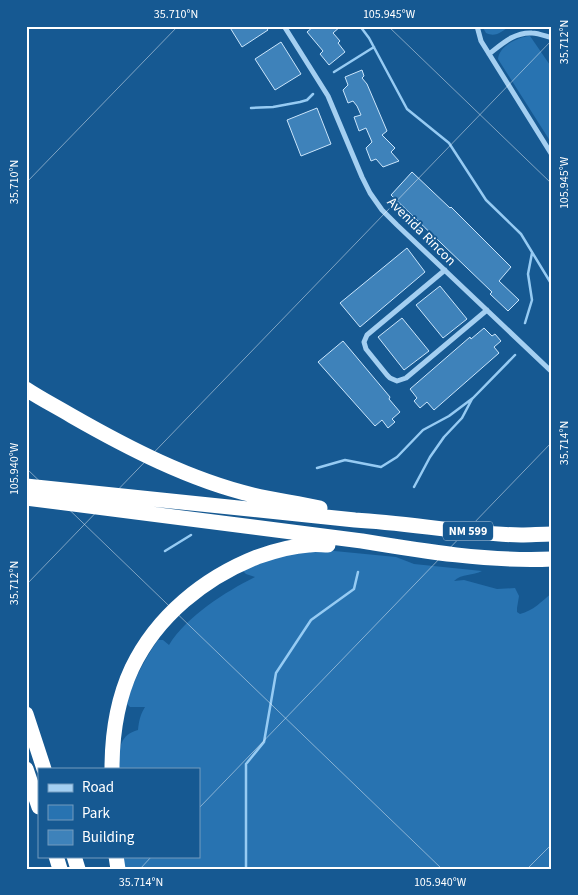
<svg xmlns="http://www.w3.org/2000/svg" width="578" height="895" viewBox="0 0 578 895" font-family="'Source Sans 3',sans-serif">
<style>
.green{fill:#2873b1}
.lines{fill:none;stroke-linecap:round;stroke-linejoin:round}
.stream{stroke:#96cbf3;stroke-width:2.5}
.building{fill:#3e82ba;stroke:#cbe6fc}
.minor{stroke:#a4cff1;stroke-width:5}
.motorway{stroke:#fff;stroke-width:15}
.ticks{fill:none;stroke:#fff;stroke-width:1;stroke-opacity:0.45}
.labels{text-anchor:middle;stroke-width:4;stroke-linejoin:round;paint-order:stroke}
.shield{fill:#165992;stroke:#b9cdde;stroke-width:1}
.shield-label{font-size:12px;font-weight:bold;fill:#fff}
.street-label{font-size:14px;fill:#fff;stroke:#165992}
.neatline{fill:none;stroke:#fff;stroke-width:2}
.ticks-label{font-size:12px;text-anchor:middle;fill:#fff}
</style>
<rect width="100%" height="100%" fill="#165992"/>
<path class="green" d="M482 26H510C502 31 496 38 486 33Z
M530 36 552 68V144L498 59C499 46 518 37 530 36Z
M324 550 396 557 414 564 482 571C473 576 462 573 454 581L464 580 497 589 515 588 519 596 517 608V612L520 614C533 611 542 601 552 593V869H124L122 856H199V769H118C119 752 118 735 138 730 139 721 140 715 145 707H130L126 703C134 680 144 660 158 640H163L169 645C187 616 225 592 255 577L246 574 243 571 262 562 295 553Z"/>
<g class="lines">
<path class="stream" d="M360 26 369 38 407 109 449 143 486 200 521 234 552 285
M334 72 374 47
M251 108 273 107 300 102 307 100 313 94
M525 323 532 300 528 274 532 253
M317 468 345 460 381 467 397 457 423 430 449 416 473 398 515 355
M414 487 430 457 444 437 462 418 472 399
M165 551 191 535
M246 869V764L264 742 276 673 311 620 354 589 358 572"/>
</g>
<path class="building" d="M229 26H265L268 30 242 47Z
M314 26H341L333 33 340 41 338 43 345 52 329 65 320 54 323 51 307 32Z
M281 42 301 74 275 90 255 59Z
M362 70 364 76 362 78 367 84 387 131 382 135 395 148 391 152 399 161 383 167 376 159 371 161 366 148 372 142 366 128 359 131 354 117 361 115 357 106 353 101 348 103 343 90 348 85 345 77Z
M317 108 331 144 301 156 287 120Z
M412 172 450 208 451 207 511 267 499 281 519 300 508 311 490 294 492 292 391 195Z
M407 248 425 272 360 327 340 303Z
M440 286 467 319 443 338 416 305Z
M402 318 429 351 404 370 378 337Z
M484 328 492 336 495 334 501 341 494 347 499 353 434 410 427 402 420 408 414 401 417 398 410 389 470 337 471 339Z
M343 341 390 397 389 399 400 412 392 419 395 422 388 428 382 420 375 426 318 362Z"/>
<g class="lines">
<path class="minor" d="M284 26 328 96 362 177 370 193 382 210 397 225 552 372
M477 26 481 41 552 155
M489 54C502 44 514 32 532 33 538 33 545 36 552 38
M445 270 367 335 364 342 366 349 387 375 390 378 397 381 406 378 487 310"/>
<path class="motorway" d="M26 389C41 399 57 407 72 416 128 448 190 480 253 495 275 500 297 503 320 508
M26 486 355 520C410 523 465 534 521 535 531 535 541 534 552 534
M26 498 362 541C422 551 490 562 552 559
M26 714 44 769
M26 769 39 807
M112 769C112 734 117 700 132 668 157 616 204 578 257 557 274 551 291 546 309 545 315 544 322 545 328 545
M56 856 60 869
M74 856 78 869
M116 856 118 869"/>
</g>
<path class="ticks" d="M388 26 552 184M26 183 178 26M26 468 442 869M26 585 552 40M199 808 552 442M140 869 152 856M527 869 552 844"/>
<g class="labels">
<rect class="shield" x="443" y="521.5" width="50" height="19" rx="4"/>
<g class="shield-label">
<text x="468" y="535">NM 599</text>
</g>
<g class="street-label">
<text transform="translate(422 231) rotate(45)" y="5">Avenida Rincon</text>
</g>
</g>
<rect width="578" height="895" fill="none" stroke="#165992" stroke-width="55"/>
<rect x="38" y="768" width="162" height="90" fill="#165992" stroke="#739bbe"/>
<rect x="48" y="784" width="25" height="8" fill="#a4cff1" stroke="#739bbe"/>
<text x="82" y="792" font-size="15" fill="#ffffff">Road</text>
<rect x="48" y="805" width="25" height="15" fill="#2873b1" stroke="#739bbe"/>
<text x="82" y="818" font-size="15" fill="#ffffff">Park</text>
<rect x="48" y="830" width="25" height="15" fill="#3e82ba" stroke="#739bbe"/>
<text x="82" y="842" font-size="15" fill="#ffffff">Building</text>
<rect x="28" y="28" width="522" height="840" class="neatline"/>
<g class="ticks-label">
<text x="176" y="18">35.710°N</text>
<text x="389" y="18">105.945°W</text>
<text transform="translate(564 42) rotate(-90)" y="4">35.712°N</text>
<text transform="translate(14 182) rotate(-90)" y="4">35.710°N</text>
<text transform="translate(564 183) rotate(-90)" y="4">105.945°W</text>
<text transform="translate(564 443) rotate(-90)" y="4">35.714°N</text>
<text transform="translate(14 469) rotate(-90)" y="4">105.940°W</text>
<text transform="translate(14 583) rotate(-90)" y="4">35.712°N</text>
<text x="141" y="886">35.714°N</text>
<text x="440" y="886">105.940°W</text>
</g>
</svg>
